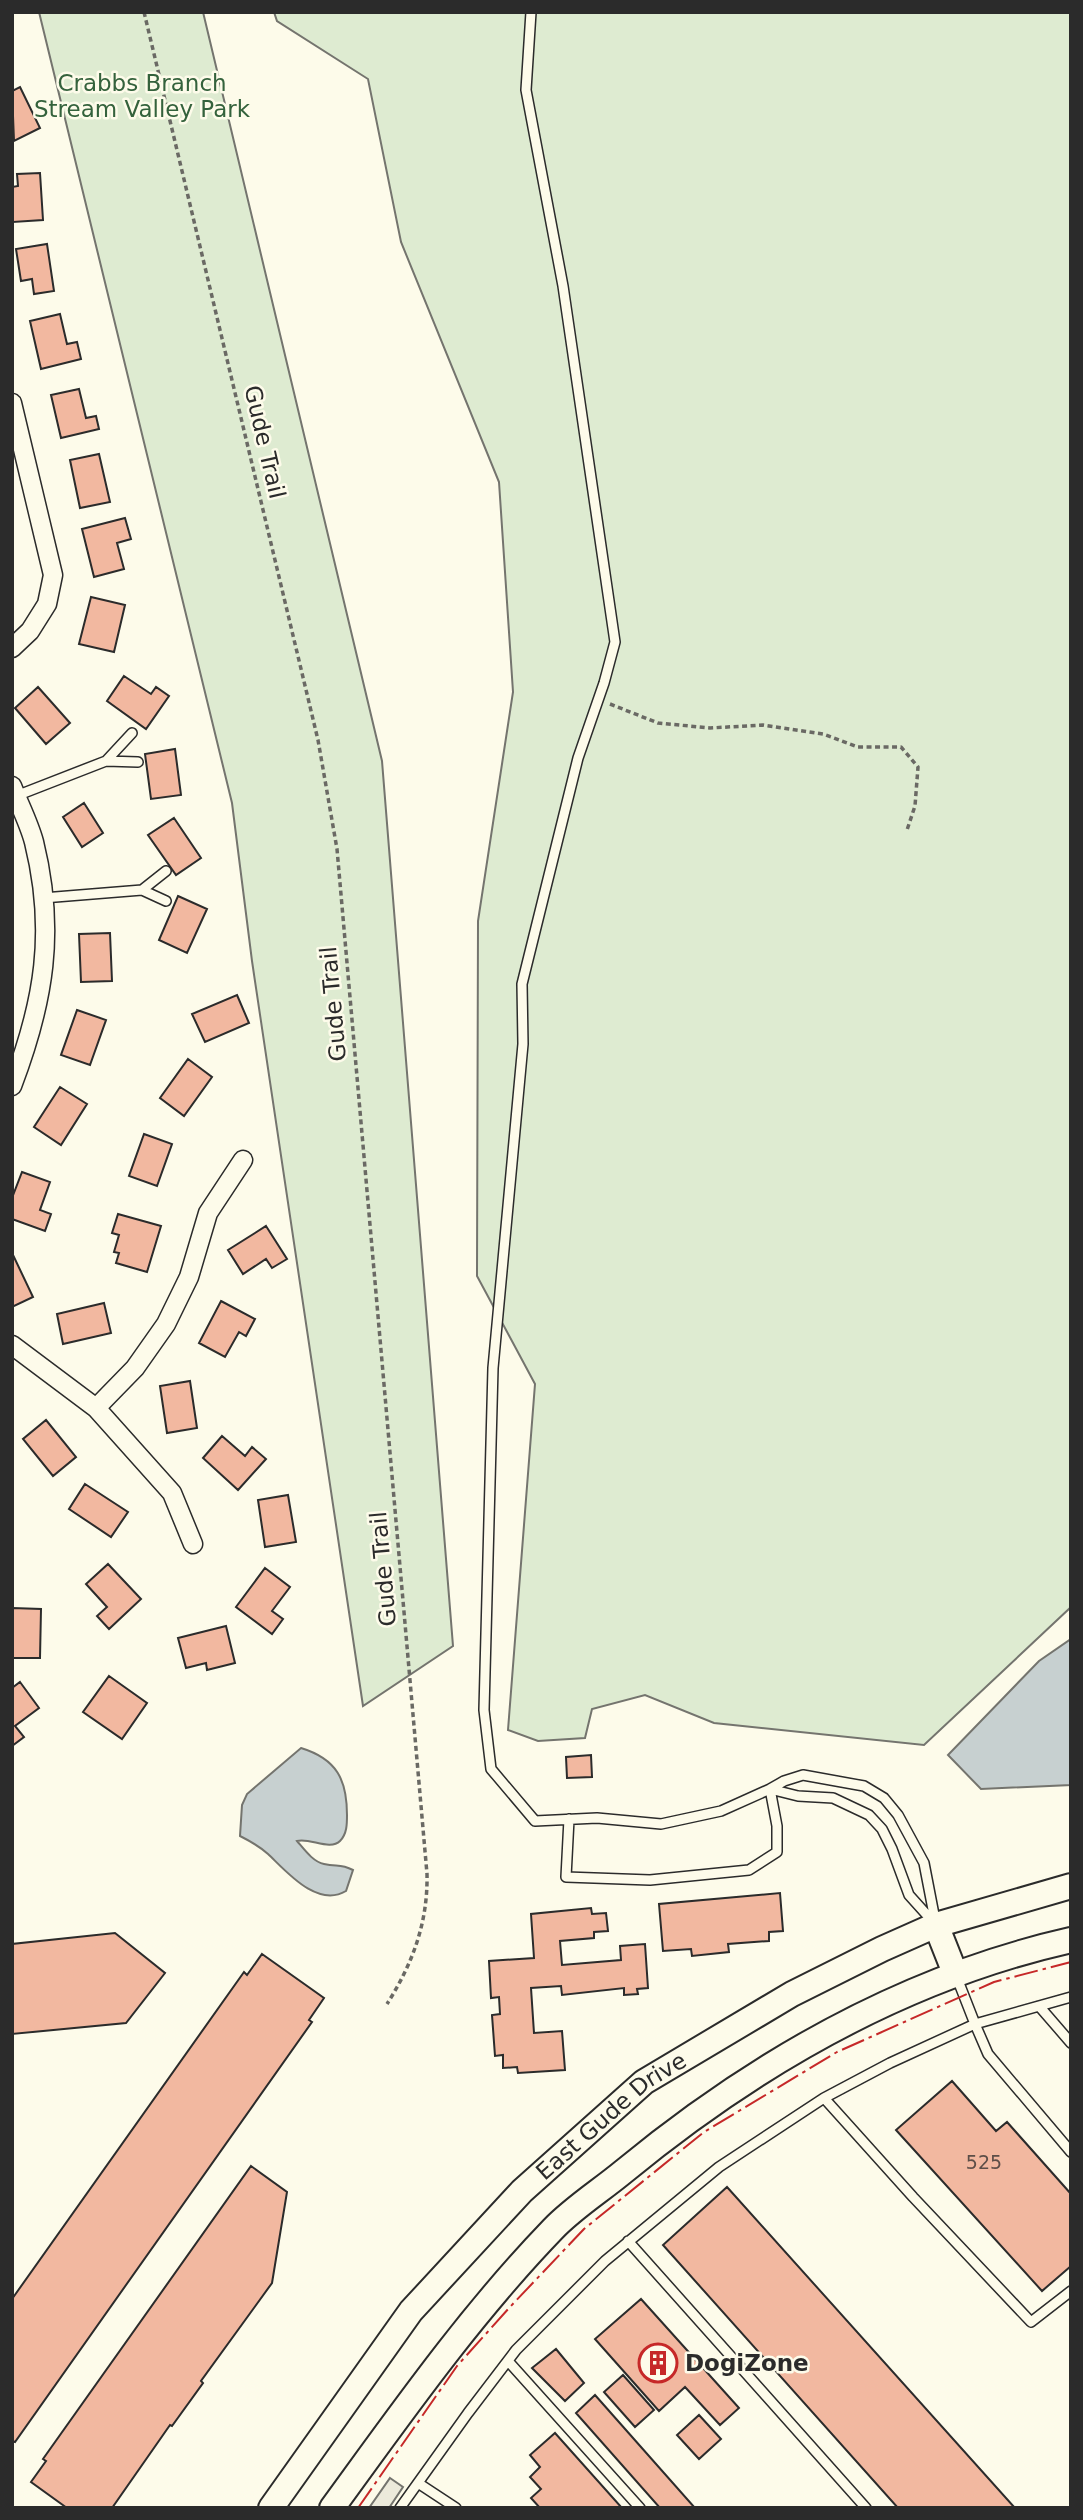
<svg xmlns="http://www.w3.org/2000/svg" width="1083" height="2520" viewBox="0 0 1083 2520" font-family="'DejaVu Sans',sans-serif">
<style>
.green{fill:#deebd1;stroke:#74746e;stroke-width:2}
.parking{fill:#eceadb;stroke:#74746e;stroke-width:2}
.water{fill:#c7d0d0;stroke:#74746e;stroke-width:2}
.building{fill:#f2b8a0;stroke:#2b2b2b;stroke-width:2}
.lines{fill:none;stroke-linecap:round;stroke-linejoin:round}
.lane-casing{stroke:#2b2b2b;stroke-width:12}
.street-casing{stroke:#2b2b2b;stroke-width:21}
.secondary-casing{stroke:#2b2b2b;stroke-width:28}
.path{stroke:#6a6964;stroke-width:3.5;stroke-dasharray:5 3.5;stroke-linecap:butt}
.lane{stroke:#fdfbea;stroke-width:9}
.street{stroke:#fdfbea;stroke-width:18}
.secondary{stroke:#fdfbea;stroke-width:24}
.power{stroke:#c62828;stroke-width:2;stroke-dasharray:24 5 3.5 5;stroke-linecap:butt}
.labels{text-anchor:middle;stroke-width:5;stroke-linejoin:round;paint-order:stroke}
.number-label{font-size:19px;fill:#5d4e48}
.park-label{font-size:23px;fill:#34623c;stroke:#fdfbea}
.street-label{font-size:23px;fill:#2b2b2b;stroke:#fdfbea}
.poi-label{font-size:23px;font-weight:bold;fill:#2b2b2b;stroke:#fdfbea;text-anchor:start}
</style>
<rect width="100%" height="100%" fill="#fdfbea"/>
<path class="green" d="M39 12H203L382 761 453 1646 363 1706 252 961 232 803Z
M274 12H1071V1607L924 1745 714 1723 645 1695 592 1709 585 1738 538 1741 508 1730 535 1384 477 1276 478 921 513 692 499 482 401 242 368 79 277 21Z"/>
<path class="parking" d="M390 2478 403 2487 389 2508H369Z"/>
<path class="water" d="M1071 1639V1785L981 1789 948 1755 1039 1661Z
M301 1748C337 1759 347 1780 347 1815 347 1824 347 1834 340 1841 330 1851 309 1837 297 1841 304 1849 313 1862 324 1864 338 1867 340 1863 353 1870L346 1891C317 1908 287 1872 268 1854 259 1846 250 1841 240 1836L242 1805 247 1794Z"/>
<path class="building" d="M20 87 40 128 14 141 12 91Z
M40 173 43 220 13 222 12 187 18 186 17 174Z
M47 244 54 291 34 294 32 279 21 281 16 249Z
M60 314 67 344 77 342 81 359 41 369 30 321Z
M79 389 86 418 96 416 99 429 61 438 51 395Z
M99 454 110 502 80 508 70 460Z
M125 518 131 539 117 543 124 569 94 577 82 529Z
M91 597 125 605 114 652 79 644Z
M124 676 151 694 156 687 169 696 146 729 107 701Z
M38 687 70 723 46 744 15 708Z
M175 749 181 795 151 799 145 754Z
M84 803 103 833 82 847 63 817Z
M174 818 201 858 176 875 148 835Z
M178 896 207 909 187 953 159 940Z
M110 933 112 981 81 982 79 934Z
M237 995 249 1023 205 1042 192 1014Z
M77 1010 106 1020 90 1065 61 1055Z
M188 1059 212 1077 184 1116 160 1098Z
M60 1087 87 1104 61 1145 34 1127Z
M144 1134 172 1144 157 1186 129 1176Z
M22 1172 50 1182 40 1210 51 1214 45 1231 12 1219V1198Z
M118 1214 161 1226 147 1272 116 1263 119 1253 114 1252 119 1235 112 1233Z
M266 1226 287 1259 272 1268 266 1259 243 1274 228 1250Z
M13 1255 33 1297 12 1307V1255Z
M221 1301 255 1319 246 1336 239 1332 225 1357 199 1343Z
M104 1303 111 1333 63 1344 57 1314Z
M190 1381 197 1428 167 1433 160 1386Z
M46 1420 76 1457 53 1476 23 1439Z
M222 1436 245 1456 252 1447 266 1459 238 1490 203 1458Z
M85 1484 128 1512 111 1537 69 1509Z
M288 1495 296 1542 265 1547 258 1500Z
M108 1564 141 1599 109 1629 97 1616 107 1607 86 1584Z
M265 1568 290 1587 272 1611 283 1619 272 1634 236 1607Z
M12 1608 41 1609 40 1658H12Z
M226 1626 235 1663 207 1670 206 1663 186 1668 178 1638Z
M109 1676 147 1703 122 1739 83 1712Z
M20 1682 39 1708 15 1726 24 1737 12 1746V1688Z
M591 1755 592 1777 567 1778 566 1757Z
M780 1893 783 1931 769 1932V1941L728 1944 729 1952 692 1956 691 1949 663 1951 659 1904Z
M591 1908 592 1914 606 1913 608 1931 594 1932V1938L560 1941 562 1965 621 1960 620 1946 645 1944 648 1988 637 1989 638 1994 624 1995V1988L562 1995 561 1986 531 1988 534 2033 562 2031 565 2070 518 2073 517 2067 503 2068V2055L495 2056 492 2015 500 2014 499 1997 491 1998 489 1961 534 1958 531 1914Z
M115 1933 165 1973 126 2023 12 2034V1944Z
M262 1954 324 1998 309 2020 312 2022 15 2442 12 2441V2299L244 1972 247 1975Z
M952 2081 996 2131 1007 2122 1071 2194V2266L1042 2291 896 2130Z
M251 2166 287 2192 272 2283 201 2381 203 2383 172 2426 170 2425 112 2508H67L31 2482 46 2461 43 2459Z
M727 2187 1015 2508H898L663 2245Z
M641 2299 739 2408 720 2425 685 2387 659 2411 595 2339Z
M556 2349 584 2383 565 2401 532 2368Z
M623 2375 654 2410 635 2427 604 2392Z
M595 2395 695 2508H660L576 2413Z
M699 2415 721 2439 699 2459 677 2435Z
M555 2433 622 2508H540L531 2498 541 2489 530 2477 540 2467 530 2455Z"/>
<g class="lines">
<defs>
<path id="lane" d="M531 12 526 90 563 286 615 642 604 683 578 758 522 984 523 1044 493 1368 484 1710 491 1769 535 1821 597 1818 661 1824 721 1811 770 1789 777 1826V1852L749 1870 650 1880 566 1877 569 1819
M106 761 138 762
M16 796 106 761 132 733
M142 890 166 901
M43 898 142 890 166 871
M803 1775 864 1786 884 1798 898 1815 924 1863 936 1925 909 1895 892 1849 882 1829 869 1815 833 1798 798 1796 770 1789 784 1781Z
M1071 1997 975 2024 988 2054 1071 2152
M1039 2006 1071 2043
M824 2098 913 2197 1031 2322 1071 2291
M628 2241 866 2508
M508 2361 640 2508
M418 2483 456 2508
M400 2508 468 2413 516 2350 605 2261 719 2167 824 2098 890 2063 975 2024 957 1978"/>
<path id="street" d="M12 403 53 575 47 604 30 631 12 648
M12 786C19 804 29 823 34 842 56 931 44 1002 12 1086
M12 1345 96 1408 172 1493 193 1544
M96 1408 135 1368 166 1324 189 1277 208 1213 243 1160"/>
<g id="secondary">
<path d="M936 1925 955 1973"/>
<path id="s1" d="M271 2508 411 2311 522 2191 644 2082 792 1994 882 1949 936 1925 1071 1886"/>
<path d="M332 2508C402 2412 470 2315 553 2229 573 2208 600 2191 623 2172 754 2064 903 1978 1071 1940"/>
</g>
</defs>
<use href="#lane" class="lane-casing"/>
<use href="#street" class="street-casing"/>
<use href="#secondary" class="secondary-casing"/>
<path class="path" d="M144 12 318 740 337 849 427 1874C428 1922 413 1963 387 2004
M610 704 658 723 710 728 763 725 823 734 858 747H901L918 767 915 806 907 830"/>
<use href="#lane" class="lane"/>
<use href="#street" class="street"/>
<use href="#secondary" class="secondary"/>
<path class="power" d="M358 2508 457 2366 510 2307 584 2229 704 2132 837 2052 994 1982 1071 1962"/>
</g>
<defs>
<symbol id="building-ring" viewBox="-11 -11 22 22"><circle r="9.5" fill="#fdfbea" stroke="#c62828" stroke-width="1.5"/><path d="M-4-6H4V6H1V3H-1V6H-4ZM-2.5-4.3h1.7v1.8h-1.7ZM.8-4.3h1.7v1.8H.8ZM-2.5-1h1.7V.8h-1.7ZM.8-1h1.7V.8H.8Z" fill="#c62828"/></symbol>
</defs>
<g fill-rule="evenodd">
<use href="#building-ring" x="636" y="2341" width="44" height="44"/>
</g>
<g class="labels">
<g class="number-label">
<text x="984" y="2169">525</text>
</g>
<g class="park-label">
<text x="142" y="91">Crabbs Branch<tspan x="142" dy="26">Stream Valley Park</tspan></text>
</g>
<g class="street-label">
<text transform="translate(265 442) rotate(77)" y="8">Gude Trail</text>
<text transform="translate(333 1004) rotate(-95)" y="8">Gude Trail</text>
<text transform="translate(383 1569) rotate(-95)" y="8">Gude Trail</text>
<text dy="8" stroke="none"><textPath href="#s1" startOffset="522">East Gude Drive</textPath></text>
</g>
<g class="poi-label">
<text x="685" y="2371">DogiZone</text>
</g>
</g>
<rect width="1083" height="2520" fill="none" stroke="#2b2b2b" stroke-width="28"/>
</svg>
